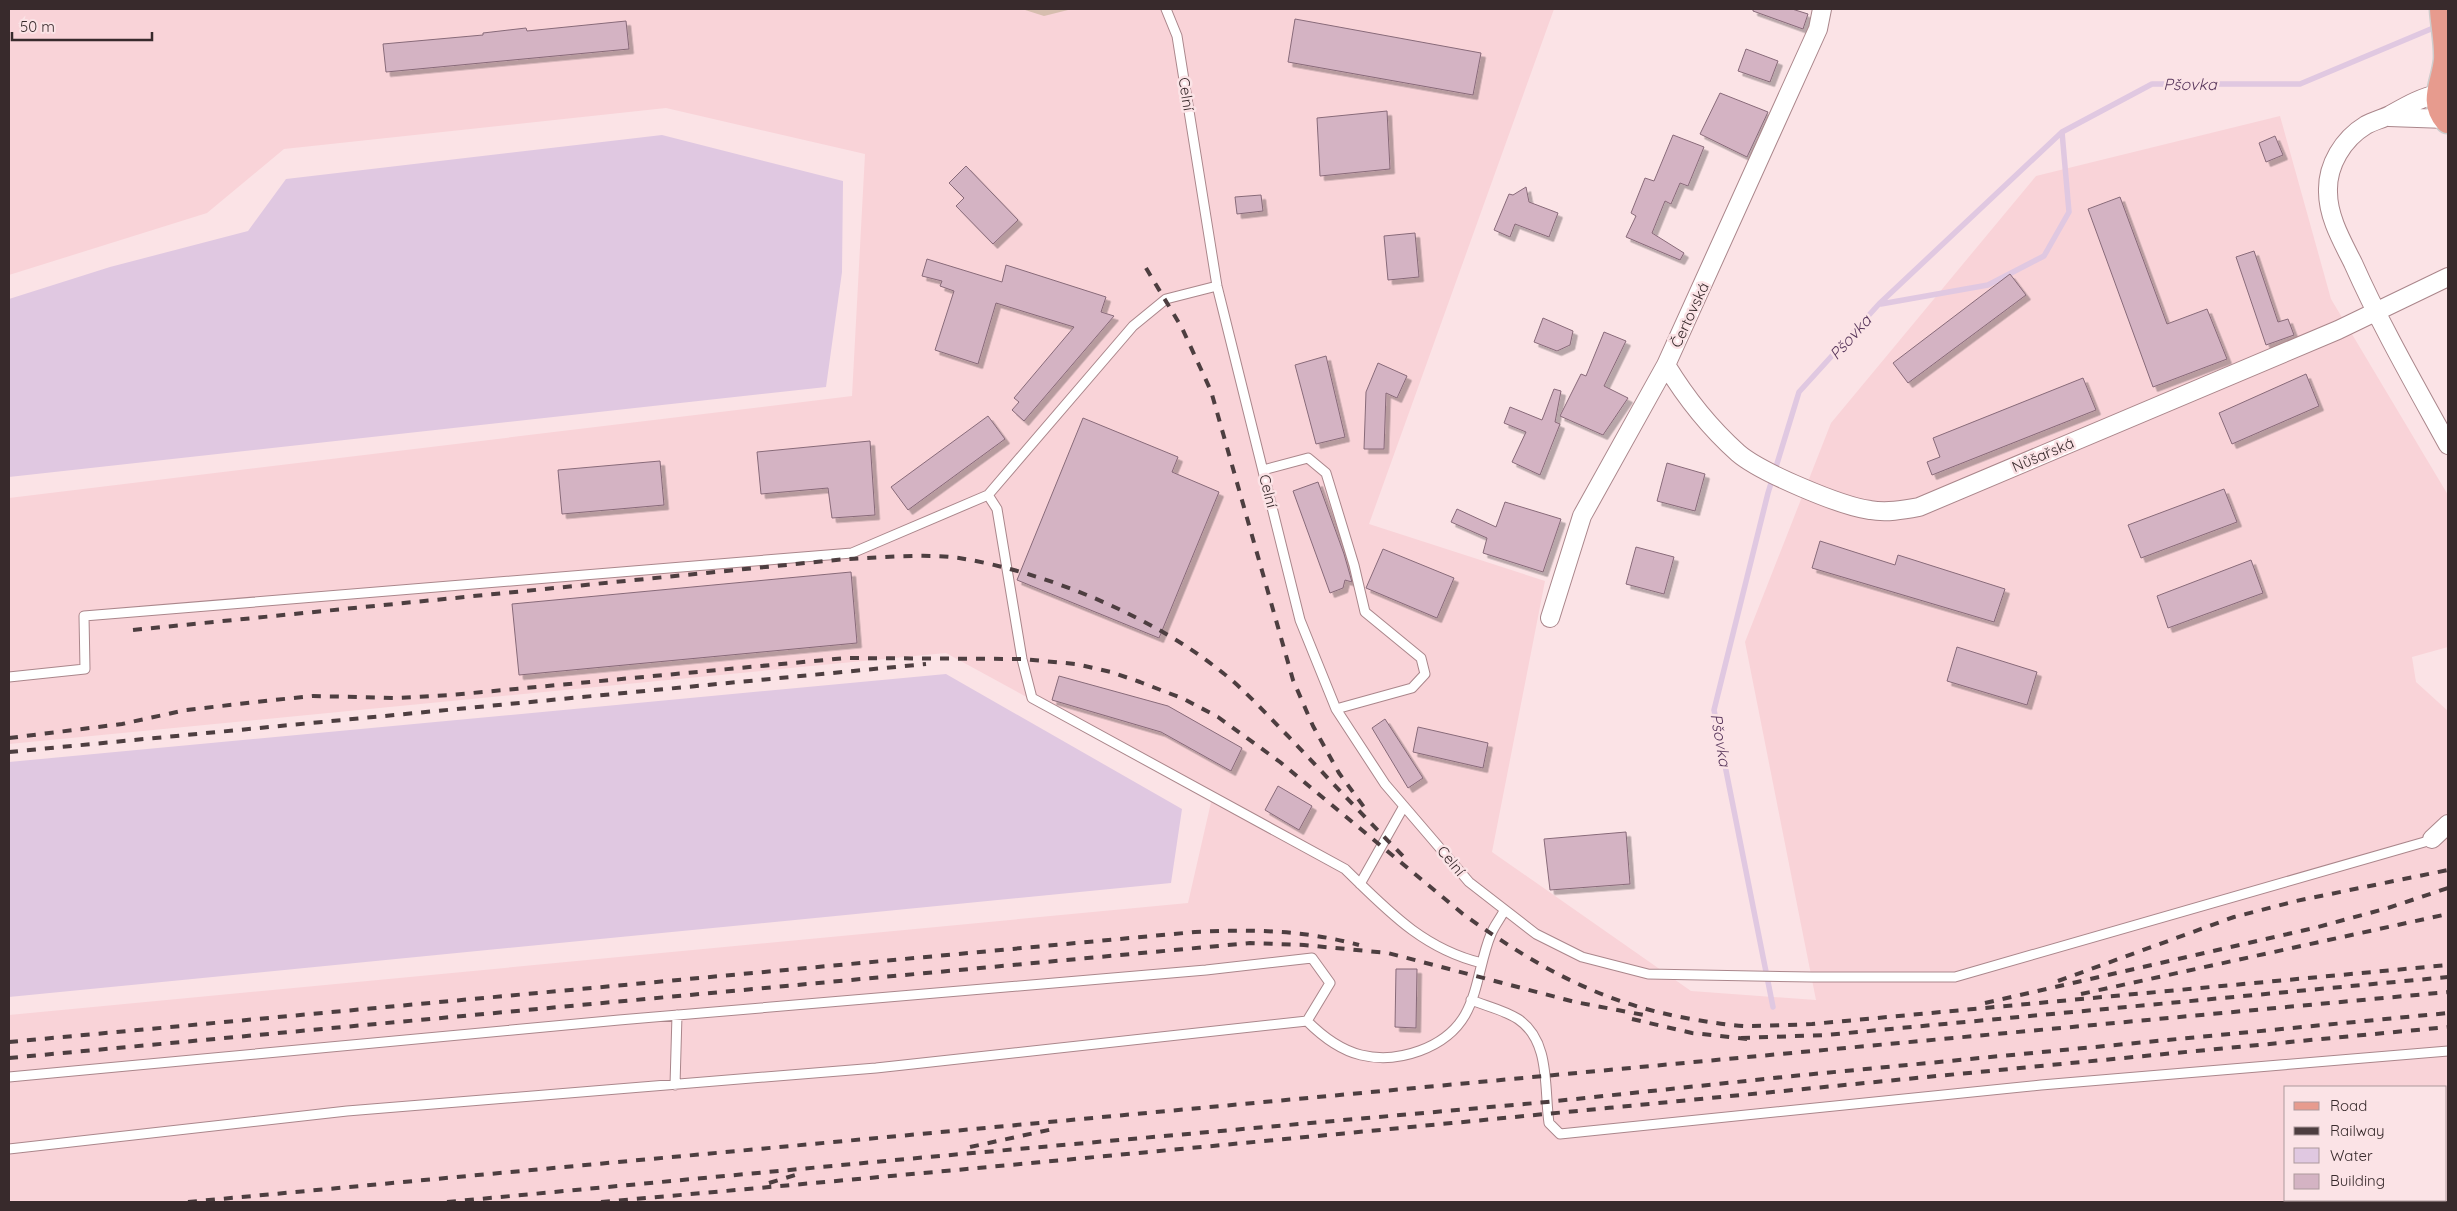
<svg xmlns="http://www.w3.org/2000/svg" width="2457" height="1211" viewBox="0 0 2457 1211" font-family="Quicksand,sans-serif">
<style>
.built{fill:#f9d3d8;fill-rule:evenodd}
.green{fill:#d7beaf}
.water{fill:#e0c8e1}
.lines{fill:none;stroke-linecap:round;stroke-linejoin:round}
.stream{stroke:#e0c8e1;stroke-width:5.5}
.building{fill:#d4b3c3;stroke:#886a79;filter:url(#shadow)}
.service-casing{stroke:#aa868b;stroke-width:11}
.minor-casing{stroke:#aa868b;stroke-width:20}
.primary-casing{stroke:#cfcccc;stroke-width:29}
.service{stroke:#fff;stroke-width:9}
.minor{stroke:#fff;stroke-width:18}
.primary{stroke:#e79b8e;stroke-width:26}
.rail{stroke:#4d3e40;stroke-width:4;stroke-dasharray:9 9;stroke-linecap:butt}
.labels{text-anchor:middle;stroke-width:5;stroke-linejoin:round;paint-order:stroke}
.street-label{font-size:15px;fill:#382a2c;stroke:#fbe3e6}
.water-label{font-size:16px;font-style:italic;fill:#59375c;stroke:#fbe3e6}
</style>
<defs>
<filter id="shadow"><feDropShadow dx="4.5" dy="4.5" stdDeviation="0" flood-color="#0004"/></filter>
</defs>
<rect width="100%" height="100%" fill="#fbe3e6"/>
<path class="built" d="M9 9H1554L1369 524 1545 581 1492 852 1691 991 1816 1000 1745 642 1831 423 2036 176 2280 116 2331 299 2448 495V647L2412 657 2416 682 2448 711V1202H9V1015L1188 903 1212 798 946 653 9 744V498L852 396 865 154 666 108 284 149 207 213 9 275ZM2286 1087H2446V1200H2286Z"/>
<path class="green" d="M1022 9H1072L1044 16Z"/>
<path class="water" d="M662 135 843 181 842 272 826 387 9 477V299L110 267 248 231 286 179Z
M946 674 1182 809 1171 883 9 997V762Z"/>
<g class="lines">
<path class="stream" d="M1881 304 1988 285 2044 256 2069 212 2062 132
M1773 1007 1714 710 1768 493 1799 392 1879 304 2062 132 2152 84H2300L2438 26"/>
</g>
<path class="building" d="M1753 9H1792L1808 14 1803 29 1753 11Z
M1295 19 1481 53 1473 95 1288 62Z
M626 21 629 49 386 72 383 44 483 35V33L526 28 527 31Z
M1746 49 1778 61 1770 82 1738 71Z
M1720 93 1768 112 1747 157 1700 134Z
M1387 111 1390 169 1320 176 1317 118Z
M1673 135 1704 147 1688 186 1680 183 1671 204 1665 201 1652 233 1684 253 1680 260 1626 237 1636 216 1631 213 1645 178 1654 181Z
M2275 136 2283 155 2266 162 2259 143Z
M966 166 1018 220 993 244 956 206 964 198 949 183Z
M1526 187 1529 202 1558 213 1549 237 1515 224 1510 237 1494 230 1509 194 1513 195Z
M1261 195 1263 211 1237 214 1235 197Z
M2120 197 2167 324 2207 309 2227 359 2153 387 2088 209Z
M1415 233 1419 277 1388 280 1384 236Z
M2254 251 2278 322 2288 319 2294 335 2266 345 2236 257Z
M927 259 1002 282 1006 265 1106 297 1101 312 1114 316 1024 421 1012 410 1019 402 1014 398 1074 327 996 303 978 364 935 350 954 291 940 286 942 281 922 276Z
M2010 274 2026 295 1908 383 1893 363Z
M1543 318 1573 331 1570 345 1557 351 1534 342Z
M1604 332 1626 341 1604 386 1628 398 1603 435 1560 416 1581 374 1586 376Z
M1326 356 1345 437 1316 444 1295 365Z
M1378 363 1407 376 1397 398 1386 393 1384 449H1364L1366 392Z
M2306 374 2319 406 2232 444 2219 413Z
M2083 378 2096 410 1932 475 1927 462 1940 457 1933 438Z
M1554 389 1561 391 1555 422 1560 424 1540 475 1512 462 1526 432 1504 423 1510 407 1542 420Z
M988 416 1005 439 908 510 891 487Z
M1083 418 1178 457 1172 472 1219 492 1159 638 1017 580Z
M870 441 875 515 832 518 828 488 761 494 757 452Z
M660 461 664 505 562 514 558 470Z
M1667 463 1705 474 1695 511 1657 501Z
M1318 482 1344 554 1352 582 1345 580 1343 588 1330 593 1293 491Z
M2224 489 2237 522 2141 558 2128 525Z
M1505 502 1561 519 1543 572 1483 553 1487 538 1451 522 1457 509 1496 527Z
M1820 541 1895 565 1898 555 2005 589 1994 622 1812 568Z
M1636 547 1674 557 1664 594 1626 584Z
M1383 549 1454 578 1437 618 1366 588Z
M2251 560 2263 593 2168 628 2157 596Z
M851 572 857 643 519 675 512 604Z
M1957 647 2037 672 2027 705 1947 681Z
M1059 676 1168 706 1242 748 1231 771 1161 732 1052 700Z
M1385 719 1423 778 1408 788 1372 728Z
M1418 727 1488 743 1483 768 1413 752Z
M1278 786 1312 806 1299 830 1265 810Z
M1626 832 1630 884 1550 890 1544 839Z
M1396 969H1417L1416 1028 1395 1027Z"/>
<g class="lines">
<defs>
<path id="service" d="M1166 9 1177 36 1217 286 1300 620 1336 709 1385 784 1469 882 1536 934 1582 957 1648 974 1812 977H1955L2435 839
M1263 470 1308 458 1326 473 1354 565 1365 612 1421 658 1425 674 1412 688 1336 709
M988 495 997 509 1022 659 1032 698 1345 869C1387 910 1423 949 1482 963
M9 677 85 669 84 616 852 553 988 495 1133 326 1166 299 1217 286
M1360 884 1404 806
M1471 1000C1486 1006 1504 1010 1518 1019 1551 1041 1544 1089 1549 1123L1560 1134 2041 1085 2448 1051
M9 1077 619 1020 1206 970 1312 958 1330 983 1307 1021
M675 1085 677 1015
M9 1149 347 1111 876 1068 1307 1021C1322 1036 1340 1050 1361 1055 1398 1064 1446 1048 1465 1015 1479 990 1480 960 1491 934 1494 926 1500 919 1504 911"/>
<path id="minor" d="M2439 94C2421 97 2406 106 2390 115 2382 119 2373 121 2366 125 2343 139 2327 165 2328 192 2328 217 2342 241 2353 263 2381 326 2415 385 2448 445
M2389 117 2446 119
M1666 365C1686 398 1709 427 1738 453 1760 472 1840 506 1870 510 1886 513 1903 510 1919 507L2338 330 2448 277
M1550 618 1582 516 1666 365 1818 29 1822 9
M2432 839 2448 824"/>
<path id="primary" d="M2443 9C2444 26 2448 44 2447 60 2445 83 2431 101 2448 120"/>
</defs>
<use href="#service" class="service-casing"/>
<use href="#minor" class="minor-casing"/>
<use href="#primary" class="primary-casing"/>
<use href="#service" class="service"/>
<use href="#minor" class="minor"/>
<use href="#primary" class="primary"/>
<path class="rail" d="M1146 268 1182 328 1211 391 1293 680 1313 726 1339 773 1364 807
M133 630 846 559C883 558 922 553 959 558 1047 572 1154 617 1223 673 1246 691 1267 715 1288 736 1327 777 1366 819 1406 859
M9 738 122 724 186 710 274 700 313 696 398 698 451 695 846 658 1022 659 1076 664 1111 672 1140 682 1184 699 1218 717 1280 762 1463 914C1537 967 1600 1003 1691 1019 1709 1022 1726 1025 1744 1026 1766 1026 1789 1025 1812 1024L2448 965
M9 752 926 664
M2058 981 2234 917 2296 901 2448 870
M2081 994 2448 914
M1985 1003 2314 928 2388 908 2448 888
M1632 1019 1692 1033 1748 1039
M1741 1038 1826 1035 2448 977
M9 1042 1195 932C1251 929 1304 930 1359 945
M9 1058 1250 943 1304 945 1388 953 1575 1002 1644 1015
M970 1147 1053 1129
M769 1183 802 1173
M188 1202 2448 992
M447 1202 928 1157 1547 1102 1793 1076 2448 1013
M601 1202C1217 1148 1833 1085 2448 1027"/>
</g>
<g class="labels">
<g class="street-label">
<text transform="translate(1186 94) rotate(81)" y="5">Celní</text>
<text transform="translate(1690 315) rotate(-65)" y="5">Čertovská</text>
<text transform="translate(2043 455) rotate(-23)" y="5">Nůšařská</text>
<text transform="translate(1268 491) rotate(76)" y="5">Celní</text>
<text transform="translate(1451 861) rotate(50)" y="5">Celní</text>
</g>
<g class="water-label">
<text x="2190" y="90">Pšovka</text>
<text transform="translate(1850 337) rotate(-48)" y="6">Pšovka</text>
<text transform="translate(1721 740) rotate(80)" y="6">Pšovka</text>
</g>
</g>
<rect width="2457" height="1211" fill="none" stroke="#382a2c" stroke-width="20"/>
<rect x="2284" y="1086" width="162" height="115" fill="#fbe3e6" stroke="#ad999c"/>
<rect x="2294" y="1102" width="25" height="8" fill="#e79b8e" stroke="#ad999c"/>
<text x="2330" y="1111" font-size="15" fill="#382a2c">Road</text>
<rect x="2294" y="1127" width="25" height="8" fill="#4d3e40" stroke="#ad999c"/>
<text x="2330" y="1136" font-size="15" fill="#382a2c">Railway</text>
<rect x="2294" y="1148" width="25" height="15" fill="#e0c8e1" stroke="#ad999c"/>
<text x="2330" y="1161" font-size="15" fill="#382a2c">Water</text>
<rect x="2294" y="1174" width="25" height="15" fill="#d4b3c3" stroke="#ad999c"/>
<text x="2330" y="1186" font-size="15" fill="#382a2c">Building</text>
<path d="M12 32v8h140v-8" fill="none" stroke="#382a2c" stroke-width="2.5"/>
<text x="20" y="32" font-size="15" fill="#382a2c" stroke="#fbe3e6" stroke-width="4" paint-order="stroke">50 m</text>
</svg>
